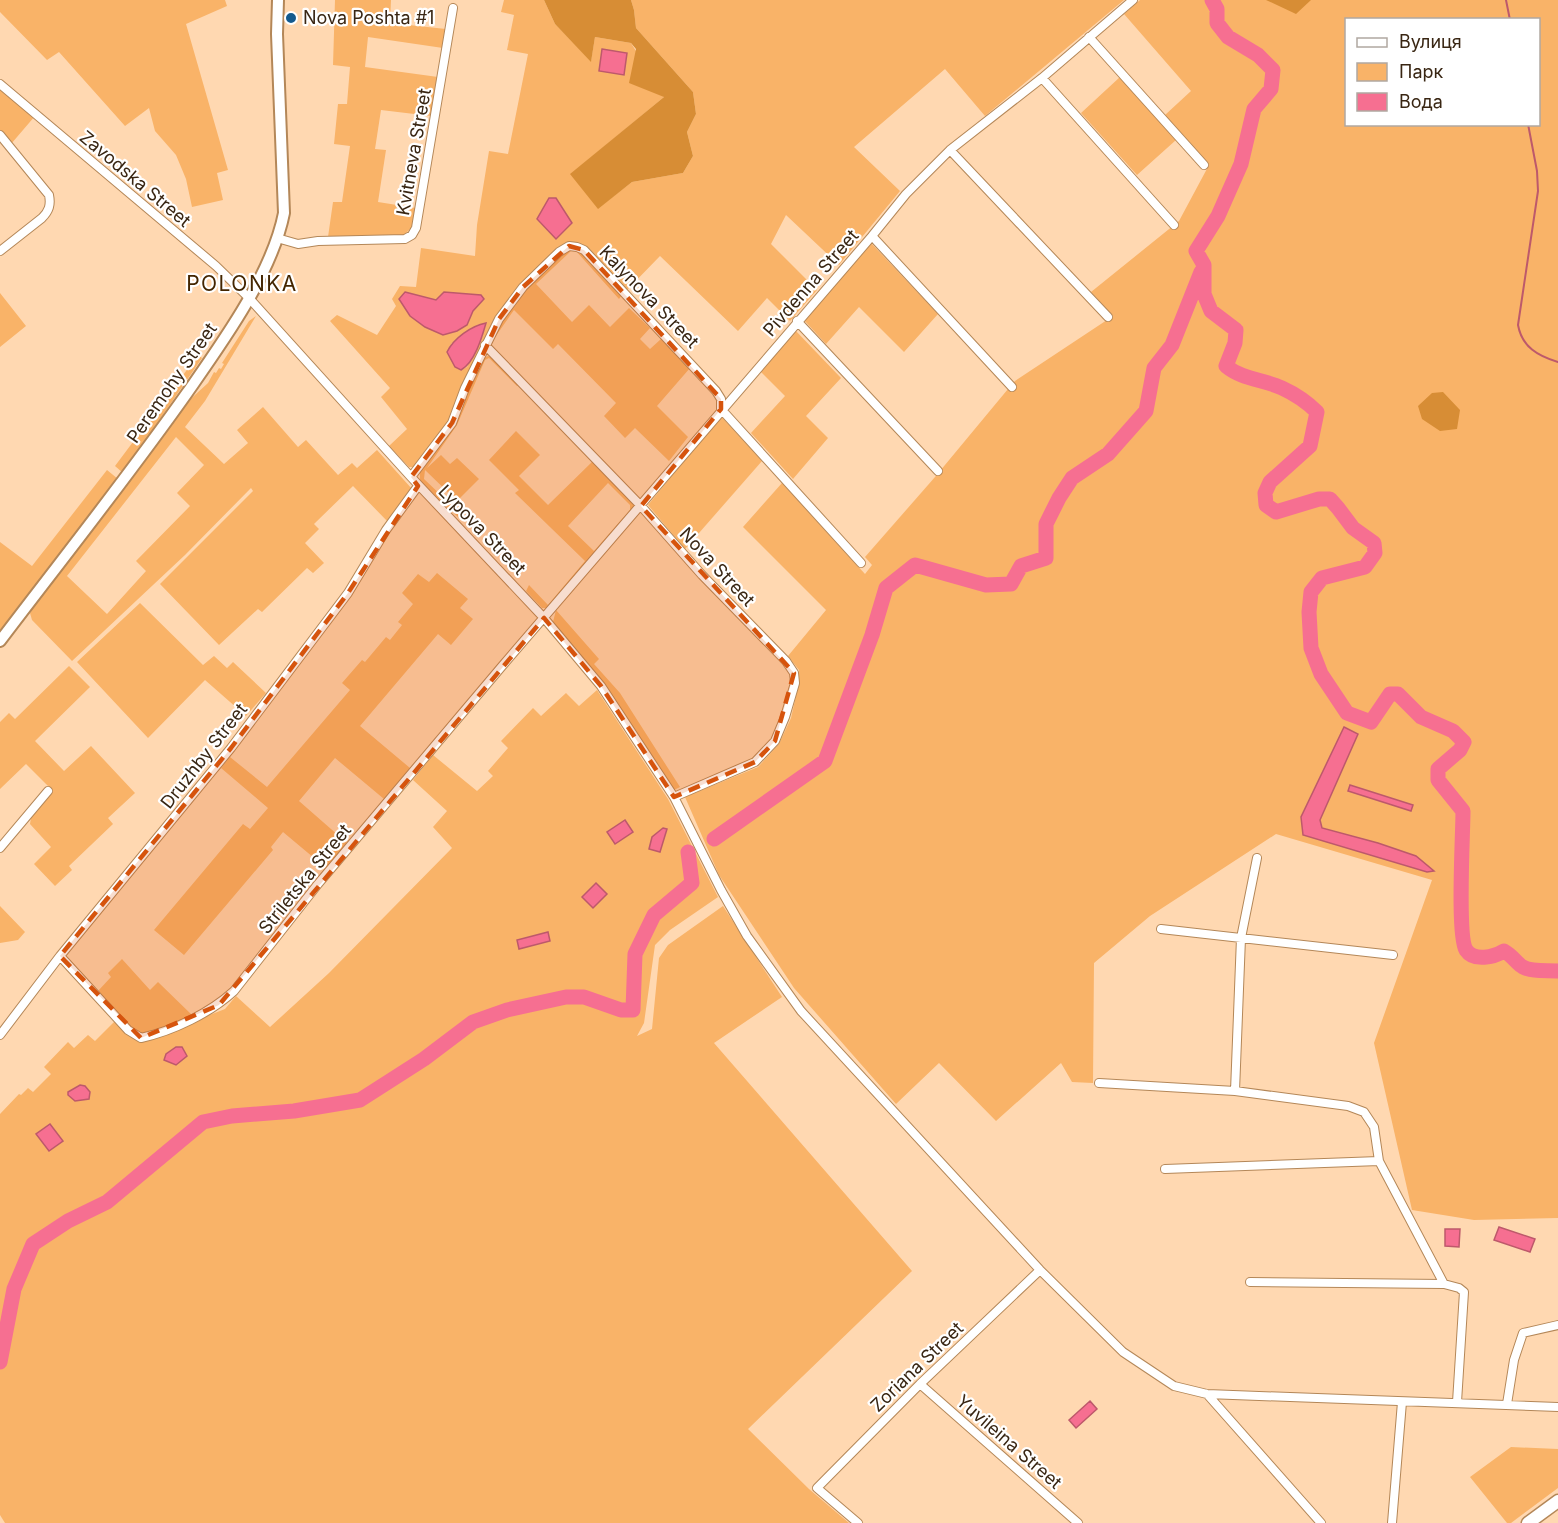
<svg xmlns="http://www.w3.org/2000/svg" width="1558" height="1523" viewBox="0 0 1558 1523" font-family="Inter,sans-serif">
<style>
.green{fill:#f9b368;fill-rule:evenodd}
.forest{fill:#d78d35}
.water{fill:#f66f91;stroke:#bd596b;stroke-width:1.5}
.lines{fill:none;stroke-linecap:round;stroke-linejoin:round}
.stream{stroke:#bd596b;stroke-width:2}
.river{stroke:#f66f91;stroke-width:15}
.minor-casing{stroke:#b48758;stroke-width:10}
.secondary-casing{stroke:#b48758;stroke-width:14}
.primary-casing{stroke:#b48758;stroke-width:15}
.minor{stroke:#fff;stroke-width:8}
.secondary{stroke:#fff;stroke-width:10}
.primary{stroke:#fff;stroke-width:12}
.marked{fill:#d6540d;fill-opacity:0.2;stroke:#d6540d;stroke-width:4.5;stroke-dasharray:12 8;stroke-linejoin:round}
.poi-dot{fill:#145a8e;stroke:#fff;stroke-width:2}
.labels{text-anchor:middle;stroke-width:4.5;stroke-linejoin:round;paint-order:stroke}
.poi-label{font-size:18px;fill:#392613;stroke:#fff;text-anchor:start}
.street-label{font-size:18px;fill:#392613;stroke:#fff}
.quarter-label{font-size:21px;letter-spacing:1.5px;fill:#442600;stroke:#fff}
</style>
<rect width="100%" height="100%" fill="#ffd8b1"/>
<path class="green" d="M0 0H225L227 6 186 24 228 170 217 173 223 200 192 207 186 179 176 155 155 131 149 108 125 126 59 52 47 60 0 12Z
M335 0H391L390 23 446 29 443 48 368 37 365 67 438 77 431 116 381 110 375 149 386 150 378 202 416 208 413 226 404 235 328 237 333 202H342L350 146 334 144 338 104H347L350 67 333 65Z
M504 0H544L555 24 591 61 595 37 631 43 664 97 571 174 598 208 632 182 683 173 693 156 687 132 696 114 693 92 636 28 634 10 631 0H1124L985 116 945 69 854 147 900 191 839 265 786 215 771 244 817 290 790 321 767 298 738 331 660 256 627 290 586 248 569 243 497 317 450 422 416 467H409L389 446 407 429 381 397 390 388 330 321 337 315 377 335 396 306 392 299 400 286 416 287 421 248 475 256 477 225 489 151 508 154 528 54 507 50 514 15 501 12ZM405 292 436 300 484 299 473 311 467 325ZM483 335 467 367 461 370 451 344 458 339Z
M1140 0H1558V1218L1474 1220 1412 1210 1374 1043 1432 880 1276 834 1150 916 1094 963 1093 1083 1072 1082 1061 1063 996 1121 939 1063 896 1104 794 988 719 875 685 797 758 767 779 744 791 718 799 683V670L788 656 826 610 743 527 782 483 865 574 872 565 865 557 935 477 1008 389 1015 381 1113 316 1091 292 1179 221 1209 165 1165 115 1191 91 1124 14ZM1346 20H1538V124H1346Z
M1120 77 1176 140 1137 175 1081 113Z
M0 87 35 116 11 144 0 131Z
M871 243 938 314 904 352 859 307 826 344 804 320Z
M570 249 583 252 622 295 619 299 576 251H571L536 284 572 322 589 305 610 327 629 308 650 328 640 339 650 349 661 339 690 368 657 406 688 437 669 461 635 428 625 438 604 416 616 403 558 344 553 349 514 310 491 343C505 310 538 266 570 249Z
M0 293 26 326 0 347Z
M256 316 205 401 185 427 224 464 248 443 237 430 263 407 298 447 306 440 338 475 352 463 357 468 377 450 412 489 388 522 353 486 314 524 319 529 305 543 324 563 313 573 307 568 262 612 258 609 219 645 160 584 253 491 251 488 185 555 72 661 32 620 30 613 33 606 184 405 208 383 214 372 216 373 219 368 221 369 224 364 222 363 249 321ZM176 437 204 465 177 493 190 506 136 561 146 571 107 614 67 576Z
M795 330 841 378 806 416 828 438 793 479 751 433 785 396 760 371Z
M198 355 202 358 123 473 115 466Z
M488 356 493 358 519 385 517 386 489 358 485 360 457 425 427 468 441 455 450 464 457 458 479 479 457 501 425 470 424 479 462 515 459 518 424 486 420 480V471L483 358Z
M721 416 762 461 685 549 648 505Z
M516 431 540 455 519 476 548 505 593 461 635 503 636 507 549 608H542L526 591 529 585 548 605 585 561 515 493 519 490 489 460ZM608 483 630 505V510L594 551 568 526Z
M107 470 118 479 0 631V542L32 566Z
M437 573 468 599 460 608 473 619 451 645 438 634 360 726 410 768 384 799 335 758 299 801 347 843 326 868 283 832 271 847 273 850 184 955 154 930 243 824 250 829 268 808 221 768 230 757 267 787 350 690 342 683 362 660 365 662 386 637 390 640 402 625 398 622 413 604 402 593 418 574 429 582Z
M140 603 203 665 214 656 227 668 233 662 266 693 246 716 205 680 148 738 77 662Z
M556 610 599 659 594 664 620 693 680 787 674 790 604 683 553 622Z
M69 666 90 687 35 741 64 771 91 746 135 793 108 818 113 824 69 866 72 870 55 886 34 864 51 847 30 824 31 818 53 791 26 764 0 789V722L9 713 15 719Z
M597 690 668 799 718 897 670 930 655 945 644 1023 637 1036 652 1029 659 958 668 945 723 906 782 997 714 1043 912 1271 748 1429 809 1489 849 1523H5L0 1515V1114L19 1094 21 1095 28 1088 33 1092 51 1074 44 1067 68 1042 74 1048 88 1035 95 1041 116 1020 133 1037 194 1021 225 1009 236 996 270 1027 329 973 452 848 433 827 447 811 413 780 433 755 477 791 493 776 488 771 508 748 501 741 533 708 541 716 566 693 579 706Z
M0 906 25 932 18 940 0 943Z
M68 958 98 991 111 977 108 973 122 959 150 990 158 982 193 1016 146 1035 135 1034 67 960Z
M1511 1447 1558 1449V1488L1511 1523H1507L1470 1477Z"/>
<path class="forest" d="M544 0H631L634 10 636 28 693 92 696 114 687 132 693 156 683 173 632 182 598 209 570 174 664 97 629 83 636 49 631 43 595 37 591 62 555 24Z
M1266 0H1311L1296 14Z
M1443 392 1460 410 1457 429 1440 431 1422 419 1418 406 1432 393Z"/>
<path class="water" d="M602 49 627 53 624 75 599 71Z
M549 198H556L572 223 556 239 537 219Z
M405 292 436 300 444 292 481 295 484 299 473 311 467 325 457 331 443 335 425 327 410 316 399 299Z
M486 323C482 337 475 362 461 370L455 367 447 352C454 338 471 326 486 323Z
M1344 727 1358 734 1320 820 1322 828 1378 843 1416 856 1434 871 1427 872 1303 835 1301 817Z
M1350 785 1413 805 1411 811 1348 791Z
M625 820 633 832 615 844 607 832Z
M663 828 667 829 660 852 649 849 652 837Z
M596 883 607 894 593 908 582 897Z
M548 932 550 941 519 949 517 940Z
M176 1047H182L187 1056 176 1065 164 1060 166 1054Z
M80 1085 85 1086 90 1092 89 1099 75 1101 68 1095V1092Z
M50 1124 63 1141 49 1151 36 1134Z
M1499 1227 1535 1239 1530 1252 1494 1240Z
M1445 1229H1460L1459 1247 1445 1246Z
M1090 1401 1097 1409 1076 1428 1069 1420Z"/>
<g class="lines">
<path class="stream" d="M1506 0 1510 20
M1528 124 1537 171 1538 191 1518 325C1522 347 1538 356 1558 362"/>
<path class="river" d="M1212 0 1217 9V23L1228 37 1258 55 1273 70 1271 89 1254 109 1241 164 1218 216 1196 251 1204 265V294L1211 311 1236 330 1235 343 1226 366C1243 380 1263 379 1282 388 1295 394 1307 402 1317 412L1310 446 1270 482 1265 493 1266 505 1276 512 1319 499H1330L1338 508 1353 528 1374 543 1375 553 1365 567 1322 578 1311 592 1309 612 1311 648 1321 674 1347 713 1371 722 1390 694H1398L1421 717 1453 731 1464 742 1460 750 1438 769V780L1463 811C1463 834 1457 935 1466 950 1474 962 1494 957 1504 951 1513 956 1517 964 1523 967 1532 972 1548 970 1558 971
M714 839 825 761 872 635 886 588 915 565 986 585 1011 584 1021 566 1046 558V524L1059 498 1072 478 1108 454 1146 411 1154 368 1172 345 1201 272
M0 1362 14 1289 33 1244 68 1221 107 1202 203 1122 232 1116 294 1111 360 1100 424 1059 473 1022 507 1010 566 997H584L621 1010H633L635 954 654 915 692 883 688 852"/>
<defs>
<path id="minor" d="M1089 37 1204 165
M1042 78 1174 225
M0 84 216 266 249 298 411 477 544 618 601 686 674 797 721 890 747 936 801 1011 1040 1270 1123 1352 1174 1386 1207 1394 1558 1407
M0 135 49 195C51 205 49 211 42 218L0 251
M950 150 1108 317
M872 236 1012 387
M277 238 298 244 318 241 405 239 412 235 416 228 453 8
M797 321 938 471
M485 345 641 506 702 575 786 661 794 673 795 683 785 717 775 741 755 762 674 797
M411 477 452 423 465 388 499 319 523 287 559 252 569 246 577 247 584 250 716 391 721 399V409L861 563
M0 848 48 791
M1161 929 1393 955
M60 956 128 1030 141 1038C173 1031 210 1013 234 991L318 884 503 665 872 236 906 194 950 150 1042 78 1133 0
M0 1035 60 956 231 748 348 593 386 530 418 486
M1099 1083 1235 1091 1348 1106 1364 1112 1374 1127 1379 1161 1444 1284 1459 1288 1464 1292 1457 1402
M1235 1091 1241 938 1257 858
M1165 1169 1379 1161
M1250 1282 1444 1284
M920 1384 1078 1523
M1207 1394 1321 1523
M1507 1404 1514 1360 1523 1333 1558 1325
M858 1523 817 1488 920 1384 1040 1270
M1392 1523 1402 1402"/>
<path id="secondary" d="M0 641C63 558 127 478 187 393 222 343 272 274 284 213L277 34 278 0"/>
<path id="primary" d="M1528 1523 1558 1501"/>
</defs>
<use href="#minor" class="minor-casing"/>
<use href="#secondary" class="secondary-casing"/>
<use href="#primary" class="primary-casing"/>
<use href="#minor" class="minor"/>
<use href="#secondary" class="secondary"/>
<use href="#primary" class="primary"/>
</g>
<path class="marked" d="M569 246 584 250 721 399V409L641 506 794 673 775 741 755 762 674 797 601 686 544 618 219 1005 141 1038 60 956 231 748 348 593 418 486 411 477 452 423 499 319 523 287Z"/>
<circle class="poi-dot" cx="291" cy="18" r="6"/>
<g class="labels">
<g class="poi-label">
<text x="303" y="24">Nova Poshta #1</text>
</g>
<g class="street-label">
<text transform="translate(414 152) rotate(-80)" y="6">Kvitneva Street</text>
<text transform="translate(135 179) rotate(40)" y="6">Zavodska Street</text>
<text transform="translate(811 283) rotate(-49)" y="6">Pivdenna Street</text>
<text transform="translate(649 297) rotate(46)" y="6">Kalynova Street</text>
<text transform="translate(172 383) rotate(-55)" y="6">Peremohy Street</text>
<text transform="translate(482 530) rotate(46)" y="6">Lypova Street</text>
<text transform="translate(717 567) rotate(47)" y="6">Nova Street</text>
<text transform="translate(204 756) rotate(-52)" y="6">Druzhby Street</text>
<text transform="translate(305 879) rotate(-51)" y="6">Striletska Street</text>
<text transform="translate(917 1367) rotate(-44)" y="6">Zoriana Street</text>
<text transform="translate(1009 1442) rotate(41)" y="6">Yuvileina Street</text>
</g>
<g class="quarter-label">
<text x="242" y="291">POLONKA</text>
</g>
</g>
<rect x="1345" y="18" width="195" height="108" fill="#ffffff" stroke="#b0a8a1" stroke-width="1.5"/>
<rect x="1357" y="38" width="30" height="9" fill="#ffffff" stroke="#b0a8a1" stroke-width="1.5"/>
<text x="1399" y="48" font-size="18" fill="#392613">Вулиця</text>
<rect x="1357" y="63" width="30" height="18" fill="#f9b368" stroke="#b0a8a1" stroke-width="1.5"/>
<text x="1399" y="78" font-size="18" fill="#392613">Парк</text>
<rect x="1357" y="93" width="30" height="18" fill="#f66f91" stroke="#b0a8a1" stroke-width="1.5"/>
<text x="1399" y="108" font-size="18" fill="#392613">Вода</text>
</svg>
